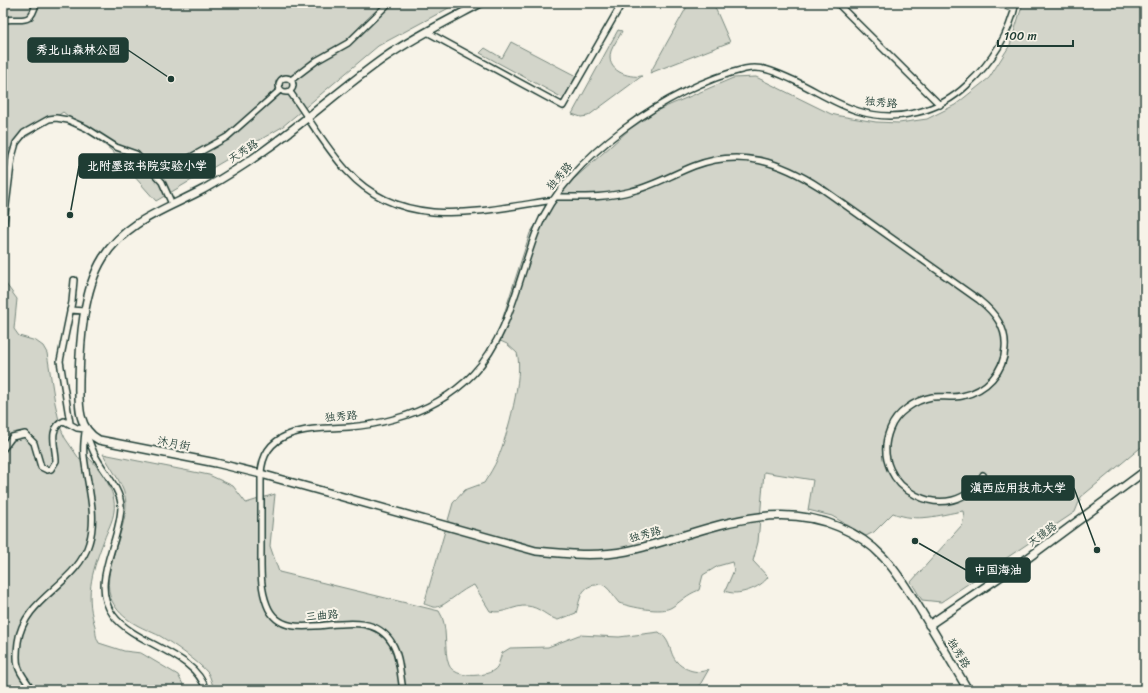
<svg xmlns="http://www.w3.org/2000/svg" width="1148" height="693" viewBox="0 0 1148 693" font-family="Sriracha,'LXGW WenKai TC',sans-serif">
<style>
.green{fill:#d3d5ca;stroke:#79897f}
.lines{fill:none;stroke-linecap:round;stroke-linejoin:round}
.street-casing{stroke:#1f3d34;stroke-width:8}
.secondary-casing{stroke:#1f3d34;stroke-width:10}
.street{stroke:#f7f3e8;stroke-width:5}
.secondary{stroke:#f7f3e8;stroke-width:7}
.labels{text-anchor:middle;stroke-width:4;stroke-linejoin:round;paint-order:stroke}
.street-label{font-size:11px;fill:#1f3d34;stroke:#f7f3e8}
.leader{fill:none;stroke:#1f3d34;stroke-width:1.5}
.callout-dot{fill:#1f3d34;stroke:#f7f3e8;stroke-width:1.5}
.callout{fill:#1f3d34;stroke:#1f3d34;stroke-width:1.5}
.callout-label{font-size:12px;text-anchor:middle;font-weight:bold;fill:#fff}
</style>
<rect width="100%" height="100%" fill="#f7f3e8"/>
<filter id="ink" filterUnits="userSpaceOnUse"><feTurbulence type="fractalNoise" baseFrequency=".025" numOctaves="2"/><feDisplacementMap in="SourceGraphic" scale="8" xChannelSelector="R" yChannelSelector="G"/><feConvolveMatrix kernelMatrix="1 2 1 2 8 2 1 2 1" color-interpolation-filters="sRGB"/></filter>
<g filter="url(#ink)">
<path class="green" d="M3 3H458L378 46 282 127 156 201 111 150 63 112 9 149 3 184Z
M689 3H713L730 42 650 73Z
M1023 3H1145V444L1081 497 1075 512 941 602 922 600 911 582 962 525 964 517 963 511C938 515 918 523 893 513L874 532 866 536 832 516 808 510 813 480 764 472 758 542 753 561 768 577C761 588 737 597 725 591L734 570 732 562 718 566 703 575 699 590C686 595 683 600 672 607 662 614 631 607 619 603 614 598 611 590 605 586 603 584 599 584 596 585 580 586 580 601 576 613L558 620C547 617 540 607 527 606 514 605 503 615 490 611L474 585C463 588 444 607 437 607 433 608 428 605 424 604L453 503 465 490 484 483C489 475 494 467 498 458 507 436 524 375 517 353L507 344 496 339 530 233 557 194 630 129 658 110 733 78 756 77 831 114 840 116 876 122 899 123 927 119 955 105 989 78 1010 45Z
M618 30 622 31C619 38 613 45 611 51 605 71 628 78 642 76L588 116 581 117 572 114Z
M511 42 576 76 566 96 561 97 480 53 485 48 502 58Z
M3 280 17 299 14 329 19 336 36 341 43 346 47 353 55 403 61 429 65 438 80 460 88 457C101 470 117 492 114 511 113 521 107 531 104 540 93 569 85 592 94 623 97 631 94 634 99 643L124 651 141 653 178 675 186 690H3Z
M103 454 209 475 233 486 246 503 275 494 270 546 279 572 439 611C449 625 443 651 449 665 455 679 485 677 494 670 499 667 500 658 502 653L510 648 548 647 579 635 619 637 659 632C673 643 668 652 677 662 684 670 699 675 709 669L697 690H214C212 684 211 678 208 673 199 662 172 643 160 636 141 627 122 621 112 601 99 574 126 533 126 504 126 487 111 469 103 454Z"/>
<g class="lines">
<defs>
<path id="street" d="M837 3 940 105
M999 3 1014 9
M3 20C20 17 31 27 36 3
M427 32 563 106 622 3
M279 85a7 7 0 1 1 14 0a7 7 0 1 1-14 0Z
M291 80 316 61 348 43 389 3
M290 92C309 118 325 147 347 171 402 232 481 211 553 200
M157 176 227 137 280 90
M556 197C581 197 607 198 632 191 654 186 673 174 694 166 740 148 781 162 821 188L979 300C994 312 1007 327 1005 348 1004 372 986 391 962 396 952 398 942 396 932 397 915 400 896 413 890 429 866 488 953 532 983 475
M3 230 12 157 16 143 24 133 49 119 56 118 68 120 86 128 116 147 136 154 162 182 172 204
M70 310 85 311
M70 423 60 361 72 302 74 280
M85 430C88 438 91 447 95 455 102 470 121 489 121 506 121 542 89 582 113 615 135 645 195 652 206 690
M3 449 12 437 25 434 34 443 41 467 47 470 51 469 56 461C56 448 47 428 64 421L77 428 85 429
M32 690C28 682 21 676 18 666 16 659 17 650 18 642 24 597 77 585 89 543 98 514 87 485 84 456 83 448 84 440 85 432
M403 690C400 675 400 656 392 643 364 596 286 655 267 605 260 587 261 569 261 550 261 525 261 500 261 474 263 426 314 429 349 427 364 426 380 423 394 419 424 411 452 396 473 374 510 335 518 278 537 230 565 158 671 86 745 69 763 65 777 73 793 80 815 90 835 104 858 111 896 123 939 112 967 85 991 63 1009 35 1016 3"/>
<path id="secondary" d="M481 3C449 20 414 37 384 58 343 87 306 121 265 150 246 164 225 177 204 189 167 209 127 220 103 258 83 290 80 341 79 379 79 401 76 428 99 440L216 463 261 474 536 551C566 554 597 557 627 551 697 536 767 496 839 527 856 534 871 544 883 557 897 571 906 588 917 604 934 632 951 661 968 690
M929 625 1028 558 1145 471"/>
</defs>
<use href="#street" class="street-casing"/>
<use href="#secondary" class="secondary-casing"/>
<use href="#street" class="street"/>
<use href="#secondary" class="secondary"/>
</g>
</g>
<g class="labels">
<g class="street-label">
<text transform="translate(881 102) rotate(5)" y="4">独秀路</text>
<text transform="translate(243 151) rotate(-33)" y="4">天秀路</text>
<text transform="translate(559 176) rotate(-49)" y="4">独秀路</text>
<text transform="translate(341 416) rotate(-4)" y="4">独秀路</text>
<text transform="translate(174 443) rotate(11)" y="4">沐月街</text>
<text transform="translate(645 534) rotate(-15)" y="4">独秀路</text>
<text transform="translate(1042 534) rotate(-36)" y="4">天镜路</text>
<text transform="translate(322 615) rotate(-5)" y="4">三曲路</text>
<text transform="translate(959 653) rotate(59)" y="4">独秀路</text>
</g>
</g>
<path class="leader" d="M171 79L128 50M70 215L79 166M1097 550L1074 488M915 541L966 570"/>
<g class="callout-dot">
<circle cx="171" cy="79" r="4"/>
<circle cx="70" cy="215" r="4"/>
<circle cx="1097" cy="550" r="4"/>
<circle cx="915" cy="541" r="4"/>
</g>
<g class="callout">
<rect x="28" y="38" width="100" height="24" rx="4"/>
<rect x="79" y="154" width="136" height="24" rx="4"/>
<rect x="962" y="476" width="112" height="24" rx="4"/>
<rect x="966" y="558" width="64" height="24" rx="4"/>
</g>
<g class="callout-label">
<text x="78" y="54">秀北山森林公园</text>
<text x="147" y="170">北附墨弦书院实验小学</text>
<text x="1018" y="492">滇西应用技术大学</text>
<text x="998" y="574">中国海油</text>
</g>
<rect width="1148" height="693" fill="none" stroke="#f7f3e8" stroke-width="16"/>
<rect x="8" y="8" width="1132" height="677" fill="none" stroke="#1f3d34" stroke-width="1.5" filter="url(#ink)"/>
<path d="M998 40v6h75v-6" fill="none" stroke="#1f3d34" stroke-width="2"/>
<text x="1004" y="40" font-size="12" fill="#1f3d34" stroke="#f7f3e8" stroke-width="3" paint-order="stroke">100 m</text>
</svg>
